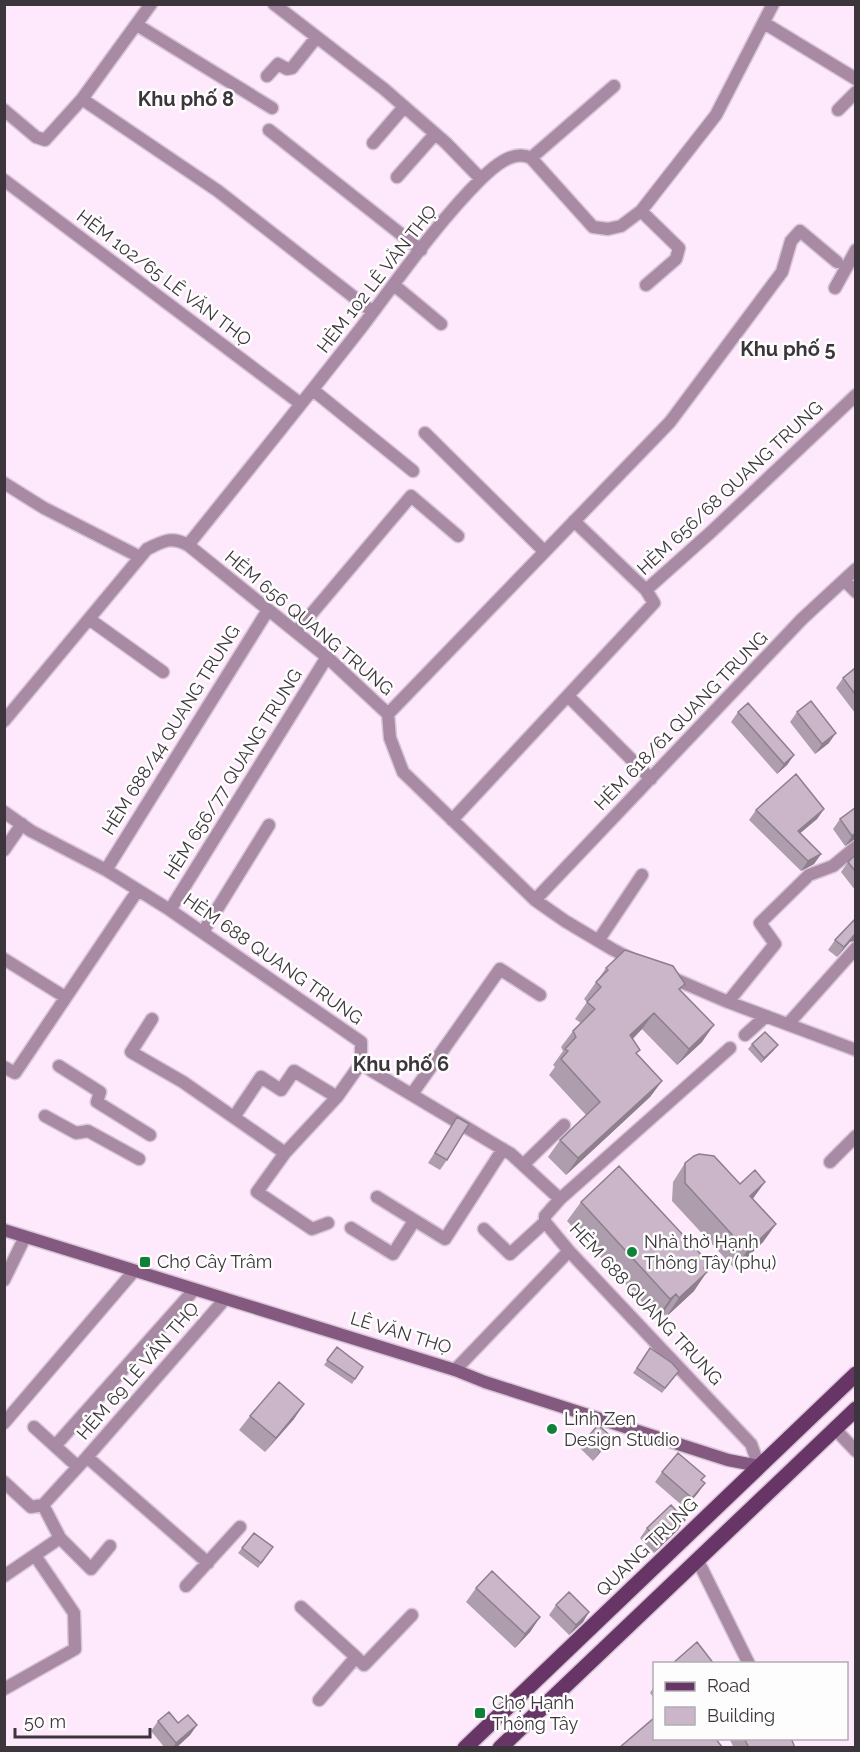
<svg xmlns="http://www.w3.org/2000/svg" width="860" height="1752" viewBox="0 0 860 1752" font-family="Raleway,sans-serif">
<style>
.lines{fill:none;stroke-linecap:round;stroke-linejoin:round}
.street-casing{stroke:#d7c5d6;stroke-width:15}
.secondary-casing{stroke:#d7c5d6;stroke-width:15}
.primary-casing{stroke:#d7c5d6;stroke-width:18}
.street{stroke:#a88aa5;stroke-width:12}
.secondary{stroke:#835980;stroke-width:12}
.primary{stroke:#683666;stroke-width:15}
.wall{fill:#ae9dac}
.shaded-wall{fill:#8d7f8c}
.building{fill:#cab6c8;stroke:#8d7f8c;stroke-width:1.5}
.poi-dot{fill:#0f8138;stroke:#fdfdfd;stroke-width:2}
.labels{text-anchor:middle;stroke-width:5;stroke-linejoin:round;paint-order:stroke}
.street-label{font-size:18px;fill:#3d353c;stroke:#fdfdfd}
.poi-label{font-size:18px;fill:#3d353c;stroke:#fdfdfd;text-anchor:start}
.neighbourhood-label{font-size:20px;font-weight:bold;fill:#3d353c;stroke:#fdfdfd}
</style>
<rect width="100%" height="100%" fill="#fee9fc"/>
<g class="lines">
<defs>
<path id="street" d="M274 4 384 89 446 143 481 179
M764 23 856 79
M137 25 272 108
M267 76 278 64 287 69 292 68 316 38
M82 99 218 191 373 312
M4 110 36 137 45 140 82 99 151 4
M838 110 856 92
M269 130 421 250
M373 143 404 107
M531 158 614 86
M397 177 435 134
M4 180 301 404
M641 211 679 248 676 259 646 285
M394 285 441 324
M835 288 856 250
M313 390 413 471
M425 433 544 551
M4 483 44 508 140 557
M574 521 646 590
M188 545 327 657 388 714 390 738 403 772 535 900 565 921 612 949 635 961
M845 581 856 592
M89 619 163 672
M296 632 411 496 458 536
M568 696 651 779
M388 714 670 422 782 272 791 241 800 231 837 262
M4 721 147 549C164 541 171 536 188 545 246 473 304 401 361 328 399 278 436 224 480 180 493 167 513 149 531 158L593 227 608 229 621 226 641 211 716 115 773 4
M4 812 31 831 106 870 170 910 361 1042V1063L372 1071 511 1154 560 1199 545 1216V1222L569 1251 751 1444 759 1466
M452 820 654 603 646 590 711 532 856 395
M4 850 22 824
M106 870 268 610
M535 900 802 619 856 569
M170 910 327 657
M203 932 269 825
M598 941 642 875
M4 959 65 997
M670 977 728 1002 856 1050
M728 1002 775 944 760 923 809 875 833 866 856 847
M152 1019 131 1052 183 1082 285 1153
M788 1024 856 948
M745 1035 766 1016
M59 1066 100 1092 97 1102 150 1135
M4 1067 15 1073 138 890
M412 1094 500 969 540 995
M45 1116 76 1133 88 1131 139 1159
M234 1117 261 1077 281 1090 294 1071 337 1097
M830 1162 856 1136
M523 1165 564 1125
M377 1197 445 1239 503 1149
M560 1199 730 1048
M328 1223 312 1229 257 1192 285 1153 337 1097 361 1063
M351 1228 393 1254 414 1221
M484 1229 510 1254 545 1222
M4 1280 25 1237
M455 1370 569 1251
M4 1423 134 1271
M34 1427 78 1467
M834 1428 856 1451
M55 1446 194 1290
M87 1457 208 1563
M4 1482 31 1507 43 1505 60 1538 91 1569 110 1546
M43 1505 87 1457 225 1299
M697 1559 749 1664
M4 1576 60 1538
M186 1586 240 1527
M301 1607 356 1657
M4 1689 75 1649 74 1613 36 1557
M319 1700 356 1657 364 1665 412 1615"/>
<path id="secondary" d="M4 1230 455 1370 485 1382 728 1460 759 1466"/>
<path id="primary" d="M465 1748 856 1374
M500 1748 856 1409"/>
</defs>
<use href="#street" class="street-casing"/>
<use href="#secondary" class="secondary-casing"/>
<use href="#primary" class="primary-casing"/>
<use href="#street" class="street"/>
<use href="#secondary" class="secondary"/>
<use href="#primary" class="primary"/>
</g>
<path class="wall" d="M855 671V713L836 688 843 678Z
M738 712 794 755 787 765 777 774 731 722Z
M797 712 829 743 815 754 790 722Z
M824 809 817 819 800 833 821 854 814 864 801 871 749 820 756 810Z
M840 819 855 839 845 846 833 829Z
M855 855V890L841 872 848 862Z
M835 940 850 942 837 957 828 950Z
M606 968 685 984 680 990 702 1042 677 1065 642 1029 633 1039 637 1054 662 1081 650 1097 566 1175 548 1157 560 1140 586 1115 549 1075 555 1067 553 1065 563 1051 561 1047 573 1031 581 1023 575 1019 587 1002 584 999Z
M752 1044 774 1050 761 1063 748 1049Z
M457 1117 447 1160 440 1170 428 1163Z
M685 1163 776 1224 763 1242 735 1269 672 1201 673 1182Z
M581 1202 705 1269 694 1291 666 1317 663 1313 657 1318 567 1221Z
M337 1347 363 1367 352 1384 324 1365Z
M650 1348 679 1371 662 1393 633 1373Z
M250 1416 294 1419 265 1452 239 1430Z
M612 1437 593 1461 580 1448 587 1438Z
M662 1472 702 1480 698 1493 685 1508 655 1482Z
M647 1528 678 1530 654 1553 640 1538Z
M254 1533 273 1547 258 1568 238 1553Z
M476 1588 540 1617 530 1632 515 1648 466 1602Z
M556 1605 589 1612 583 1622 569 1635 549 1615Z
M654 1686V1698L650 1693Z
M158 1721 178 1723 197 1725 190 1735 176 1748H165L151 1731Z
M729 1738H791L795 1748H734Z"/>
<path class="shaded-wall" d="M836 733 829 743 815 754 822 744Z
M794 755 787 765 777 774 784 764Z
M824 809 817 819 791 841 798 831Z
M855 833V839L845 846 852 836Z
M821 854 814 864 801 871 808 861Z
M855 934V941L850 942 837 957 844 947Z
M654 1013 642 1029 619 1052 630 1035Z
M714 1025 702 1042 677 1065 689 1049Z
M778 1045 774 1050 761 1063 764 1058Z
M662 1081 650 1097 566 1175 578 1158Z
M765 1182 752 1200 750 1196Z
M776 1224 763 1242 735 1269 747 1251Z
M709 1263 696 1282 707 1272 694 1291 666 1317 679 1298Z
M676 1294 663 1313 657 1318 670 1299Z
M304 1404 294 1419 265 1452 276 1438Z
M612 1437 605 1447 593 1461 600 1451Z
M705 1483 698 1493 685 1508 692 1498Z
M685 1520 678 1530 654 1553 661 1544Z
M589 1612 583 1622 569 1635 576 1625Z
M540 1617 530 1632 515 1648 525 1634Z
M197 1725 190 1735 176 1748H173L176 1743Z"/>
<path class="building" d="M854 669 855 671V694L843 678Z
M811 701 836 733 822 744 797 712Z
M748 703 794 755 784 764 738 712Z
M796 774 824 809 798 831 821 854 808 861 756 810Z
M855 808V833L852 836 840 819Z
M855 855V871L848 862Z
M854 920 855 921V934L844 947 835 940Z
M625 950 673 966 685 984 679 989 714 1025 689 1049 654 1013 630 1035 640 1050 636 1053 662 1081 578 1158 560 1140 600 1102 561 1059 568 1051 565 1049 576 1037 573 1031 595 1009 587 1002 601 987 596 982 608 970 606 968Z
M765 1032 778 1045 764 1058 752 1044Z
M457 1117 469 1124 447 1160 435 1153Z
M699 1154 714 1156 740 1184 755 1170 765 1182 750 1196 776 1224 747 1251 685 1183V1163L694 1156Z
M619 1166 709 1263 704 1268 707 1272 679 1298 676 1294 670 1299 581 1202Z
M337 1347 363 1367 355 1379 327 1360Z
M650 1348 672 1363 679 1371 665 1388 637 1368Z
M279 1382 304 1404 276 1438 250 1416Z
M598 1425 612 1437 600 1451 587 1438Z
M678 1453 705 1476 701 1480 705 1483 692 1498 662 1472Z
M671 1505 685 1520 661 1544 647 1528Z
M254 1533 273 1547 261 1563 242 1548Z
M492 1571 540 1617 525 1634 476 1588Z
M569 1592 589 1612 576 1625 556 1605Z
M697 1642 714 1664H672Z
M169 1712 178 1723 188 1715 197 1725 176 1743 158 1721Z
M654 1718V1738H715L723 1748H619Z
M744 1738H791L795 1748H749Z"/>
<g class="poi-dot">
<circle cx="632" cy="1252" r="6"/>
<rect x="139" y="1256" width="12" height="12" rx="3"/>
<circle cx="552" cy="1429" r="6"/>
<rect x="474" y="1707" width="12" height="12" rx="3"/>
</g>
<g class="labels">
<g class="street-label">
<text transform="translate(164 278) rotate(37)" y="6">HẺM 102/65 LÊ VĂN THỌ</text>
<text transform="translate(377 279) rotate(-52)" y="6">HẺM 102 LÊ VĂN THỌ</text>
<text transform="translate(730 488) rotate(-43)" y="6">HẺM 656/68 QUANG TRUNG</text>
<text transform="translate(309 623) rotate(40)" y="6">HẺM 656 QUANG TRUNG</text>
<text transform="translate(681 721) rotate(-46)" y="6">HẺM 618/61 QUANG TRUNG</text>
<text transform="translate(171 730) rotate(-58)" y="6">HẺM 688/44 QUANG TRUNG</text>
<text transform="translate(233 774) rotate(-58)" y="6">HẺM 656/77 QUANG TRUNG</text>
<text transform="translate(273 959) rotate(35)" y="6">HẺM 688 QUANG TRUNG</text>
<text transform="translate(646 1304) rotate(47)" y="6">HẺM 688 QUANG TRUNG</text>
<text transform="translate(401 1333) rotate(17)" y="6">LÊ VĂN THỌ</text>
<text transform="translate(138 1371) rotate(-49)" y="6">HẺM 69 LÊ VĂN THỌ</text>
<text transform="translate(647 1547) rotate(-44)" y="6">QUANG TRUNG</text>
</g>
<g class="poi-label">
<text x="644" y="1248">Nhà thờ Hạnh<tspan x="644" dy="21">Thông Tây (phụ)</tspan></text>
<text x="157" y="1268">Chợ Cây Trâm</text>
<text x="564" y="1425">Linh Zen<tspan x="564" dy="21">Design Studio</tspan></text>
<text x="492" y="1709">Chợ Hạnh<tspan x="492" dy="21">Thông Tây</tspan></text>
</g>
<g class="neighbourhood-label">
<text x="186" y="106">Khu phố 8</text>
<text x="788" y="356">Khu phố 5</text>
<text x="401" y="1071">Khu phố 6</text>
</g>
</g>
<rect width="860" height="1752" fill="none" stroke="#3d353c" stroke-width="12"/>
<rect x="653" y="1662" width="195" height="78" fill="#fdfdfd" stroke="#b0adb0" stroke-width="1.5"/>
<rect x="665" y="1682" width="30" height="9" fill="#683666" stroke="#b0adb0" stroke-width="1.5"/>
<text x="707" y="1692" font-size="18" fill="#3d353c">Road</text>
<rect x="665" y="1707" width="30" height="18" fill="#cab6c8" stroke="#b0adb0" stroke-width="1.5"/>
<text x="707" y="1722" font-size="18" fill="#3d353c">Building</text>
<path d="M15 1728v9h135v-9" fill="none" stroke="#3d353c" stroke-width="3"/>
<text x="24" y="1728" font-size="18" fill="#3d353c" stroke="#fdfdfd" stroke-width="4.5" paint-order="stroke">50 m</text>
</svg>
